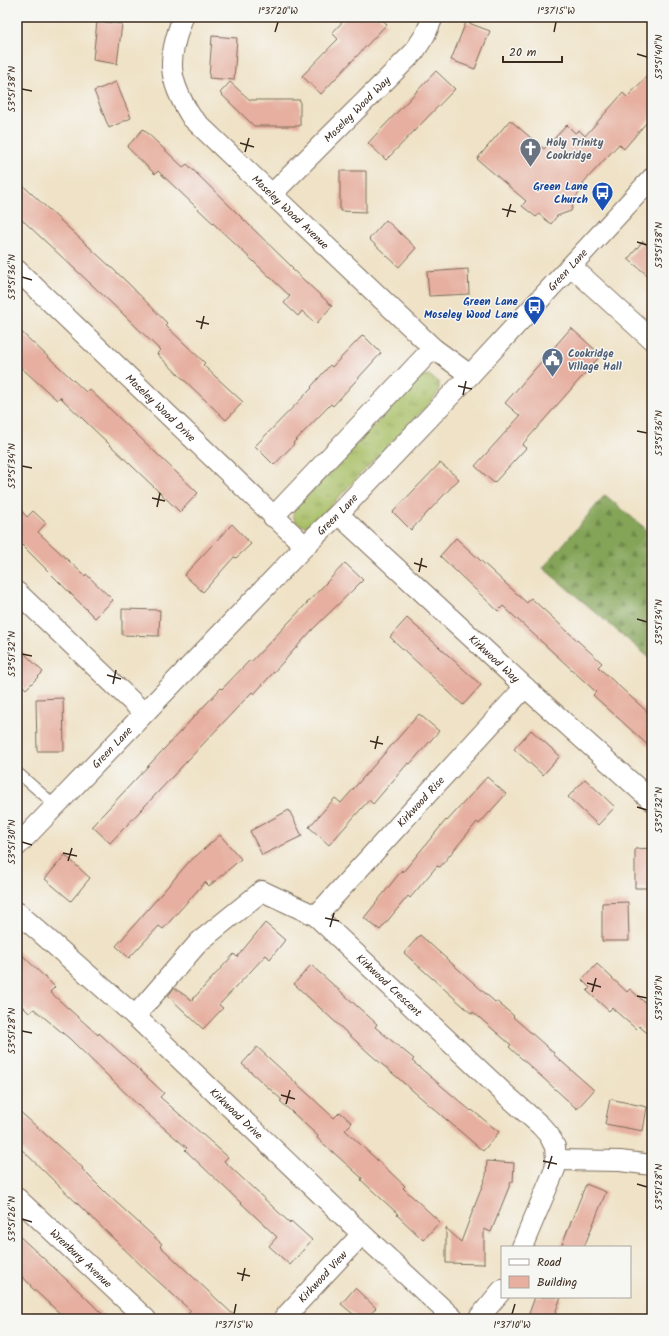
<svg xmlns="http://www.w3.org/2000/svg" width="669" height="1336" viewBox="0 0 669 1336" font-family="Kalam,sans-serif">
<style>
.grass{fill:url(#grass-tufts);stroke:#707440}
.forest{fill:url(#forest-firs);stroke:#60673b}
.building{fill:#e6af9f}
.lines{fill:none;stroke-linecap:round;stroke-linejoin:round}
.lane-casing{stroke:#7a6a59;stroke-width:12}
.street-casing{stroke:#7a6a59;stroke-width:22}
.lane{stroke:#fff;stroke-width:10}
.street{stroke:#fff;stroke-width:20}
.ticks{fill:none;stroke:#3b2a1e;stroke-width:1.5}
.labels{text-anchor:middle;stroke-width:3;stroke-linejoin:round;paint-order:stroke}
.street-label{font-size:11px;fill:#3b2a1e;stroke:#f6f6f2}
.worship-label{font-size:11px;font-weight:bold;fill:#5b616d;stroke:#f6f6f2;text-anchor:start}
.transit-label{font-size:11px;font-weight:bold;fill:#164399;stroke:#f6f6f2;text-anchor:end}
.service-label{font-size:11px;font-weight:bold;fill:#4e5e75;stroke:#f6f6f2;text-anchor:start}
.neatline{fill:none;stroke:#3b2a1e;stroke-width:1.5}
.ticks-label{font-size:10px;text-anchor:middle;fill:#3b2a1e}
</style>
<defs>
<pattern id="grass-tufts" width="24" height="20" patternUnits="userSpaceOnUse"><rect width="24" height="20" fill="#a6bd62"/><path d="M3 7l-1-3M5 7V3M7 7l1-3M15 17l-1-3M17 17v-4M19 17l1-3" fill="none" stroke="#889a50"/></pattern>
<pattern id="forest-firs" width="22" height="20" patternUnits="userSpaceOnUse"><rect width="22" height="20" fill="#84a458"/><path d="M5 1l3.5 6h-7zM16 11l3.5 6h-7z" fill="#6d8648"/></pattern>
</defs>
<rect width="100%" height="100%" fill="#f6f6f2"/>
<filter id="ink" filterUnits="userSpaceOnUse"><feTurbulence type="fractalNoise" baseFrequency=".025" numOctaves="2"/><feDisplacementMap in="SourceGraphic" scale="8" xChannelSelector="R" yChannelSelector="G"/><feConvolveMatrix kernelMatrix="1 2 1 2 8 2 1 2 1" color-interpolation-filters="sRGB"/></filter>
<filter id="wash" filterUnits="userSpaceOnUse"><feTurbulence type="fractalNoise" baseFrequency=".012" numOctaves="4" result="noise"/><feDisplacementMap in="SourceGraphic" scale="16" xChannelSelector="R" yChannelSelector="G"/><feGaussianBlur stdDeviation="0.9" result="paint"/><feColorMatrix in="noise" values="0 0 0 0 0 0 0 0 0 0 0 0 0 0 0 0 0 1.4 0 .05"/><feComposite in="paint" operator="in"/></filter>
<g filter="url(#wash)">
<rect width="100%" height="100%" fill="#efe2c6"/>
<path class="grass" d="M429 375 439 383V391L435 397 313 524 304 526 296 522 293 516 294 509 416 382 422 376Z"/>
<path class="forest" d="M605 495 652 534V660L543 568Z"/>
<g id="blocks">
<path class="building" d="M347 17H379L387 24 321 94 302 76 338 39 332 33Z
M97 21 122 24 117 64 93 60Z
M466 22 490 31 475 69 451 60Z
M212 36 237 38 234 80 209 78Z
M436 71 455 89 386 160 368 143Z
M652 71V116L624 149 619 144 582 184 585 186 575 198 571 211 557 216 551 224 539 214 536 217 522 206 526 201 477 159 510 120 544 149 567 125 575 133 579 130 585 136 623 93 627 97Z
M116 82 131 118 109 128 94 91Z
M230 82 250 100H300V126H254L220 93Z
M143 129 183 167 187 164 293 268 292 269 332 306 316 324 302 311 298 316 284 303 290 296 158 171 155 174 127 147Z
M340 171H366V212L340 211Z
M17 180 128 283 167 323 165 325 205 363 203 365 243 402 226 420 157 354 160 350 121 312 17 215Z
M386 220 416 248 399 267 369 239Z
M643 241 652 249V279L628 259Z
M468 269 469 294 429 296 427 272Z
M17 328 86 392 89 389 198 493 180 512 60 397 57 400 17 364Z
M571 328 601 355 522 445 526 448 494 483 475 466 520 416 505 403Z
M363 335 381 353 333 406 331 404 293 443 294 444 274 465 255 446 312 388 311 387 330 365 332 367Z
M440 463 459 479 411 530 393 512Z
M17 506 27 517 33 511 46 523 38 532 85 576 86 574 113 600 95 618 17 540Z
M232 524 251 544 236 558 234 557 203 592 184 575Z
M456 538 527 603 531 598 602 663 598 667 652 716V749L593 695 596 692 503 606 498 611 440 556Z
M345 563 363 580 313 629 254 694 252 692 110 843 92 826 221 688 222 689 250 660 251 662Z
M122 609 160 610 159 636 122 635Z
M407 618 481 685 463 705 390 637Z
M17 646 43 672 26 689 17 680Z
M63 698 64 751H37L36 699Z
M419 714 439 731 410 764 408 763 373 804 369 800 329 845 309 827 335 798 341 803Z
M531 730 560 756 543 775 514 749Z
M487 777 506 794 479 824 477 822 440 867 437 866 410 898 408 896 380 930 364 918 402 870 403 872 446 820 447 821Z
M585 779 615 807 598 825 568 797Z
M289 810 302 836 262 855 250 831Z
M220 835 241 859 209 886 205 882 163 929 159 926 129 958 116 946 188 863Z
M652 848V888H635V849Z
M65 855 90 878 71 901 45 879Z
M628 902 629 941H602V903Z
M265 923 285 940 270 959 266 955 219 1005 223 1008 203 1029 168 996 174 988 192 1000 234 954 237 957Z
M420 935 495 1002 496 1001 514 1016 513 1017 554 1053 553 1054 594 1090 577 1109 509 1047 511 1045 473 1012 472 1014 404 953Z
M17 950 55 987 50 992 98 1035 99 1033 164 1093 160 1097 228 1157 224 1161 290 1223 291 1221 312 1240 290 1265 269 1246 277 1237 185 1150 187 1148 142 1109 70 1039 34 1009 29 1013 17 1001Z
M597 964 627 992 630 989 652 1009V1037L639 1026 636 1029 612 1008 609 1011 587 991 590 988 582 980Z
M311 965 377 1024 375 1027 414 1059 412 1061 471 1111 472 1110 499 1132 483 1151 370 1054 294 984Z
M257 1047 334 1118 340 1112 352 1123 345 1130 405 1186 403 1188 440 1222 423 1240 397 1215 398 1214 361 1180 362 1178 317 1138 318 1136 280 1101 282 1100 242 1064Z
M610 1099 647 1107 643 1131 605 1124Z
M17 1109 83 1168 82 1169 106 1193 162 1244 160 1246 238 1319H183L191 1311 149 1273 17 1145Z
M487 1161 514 1163 513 1182H511L491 1232 484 1229V1264L446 1263V1228L461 1242 486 1176Z
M586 1184 606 1192 584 1247H561Z
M17 1234 80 1292 107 1319H66L30 1286 31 1285 17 1272Z
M355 1288 376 1308 366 1319H359L341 1304Z
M535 1297H561L553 1319H527Z"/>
</g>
</g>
<g filter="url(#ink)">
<use href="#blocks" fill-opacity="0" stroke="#7a6a59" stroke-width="1"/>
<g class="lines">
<defs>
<path id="lane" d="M17 772 56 806"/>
<g id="street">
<path id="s1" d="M183 17C167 59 167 79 192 118L433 348 470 375"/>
<path id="s2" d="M272 194 414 52 425 35 433 17"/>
<path d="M571 266 652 340"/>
<path id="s3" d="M17 270 305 546"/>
<path id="s4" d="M338 514 525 687 652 801"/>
<path d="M273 517 433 348"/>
<path d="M17 592 144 713"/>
<path id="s5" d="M17 846 305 546 338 514 470 375 652 178"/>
<path id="s6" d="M17 912 135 1016 362 1234 454 1319"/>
<path id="s7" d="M316 916 525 687"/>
<path id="s8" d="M135 1016 199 942 262 891 316 916 505 1094 540 1125 549 1135 555 1147 556 1160 555 1169 522 1247"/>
<path d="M556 1160 620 1161 652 1165"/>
<path id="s9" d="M17 1198 146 1319"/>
<path id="s10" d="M283 1319 362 1234"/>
<path d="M478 1319 502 1290"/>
</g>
</defs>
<use href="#lane" class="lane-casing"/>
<use href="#street" class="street-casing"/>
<use href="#lane" class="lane"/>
<use href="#street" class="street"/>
</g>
</g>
<path class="ticks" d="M275 32 278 22M554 32 556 22M637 54 647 57M22 89 32 91M240 143 254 147M245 152 249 138M502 209 516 212M507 217 511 204M637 242 647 245M22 277 32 280M196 321 209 324M201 329 204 316M458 386 472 389M463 395 466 381M637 431 647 433M22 466 32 468M152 498 165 501M157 507 160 493M414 563 427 567M419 572 422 558M637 619 647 622M22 654 32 656M107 675 121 679M113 684 116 670M370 741 383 744M375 749 378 736M637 807 647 810M22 842 32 845M63 853 77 856M68 861 72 848M325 918 339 921M330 927 334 913M587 983 601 987M592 992 596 978M637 996 647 998M22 1031 32 1033M281 1095 295 1099M286 1104 290 1090M543 1161 557 1164M548 1169 552 1156M637 1184 647 1187M22 1219 32 1222M237 1273 250 1276M242 1281 245 1268M234 1314 236 1304M512 1314 515 1304"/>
<defs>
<symbol id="church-pin" viewBox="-11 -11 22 30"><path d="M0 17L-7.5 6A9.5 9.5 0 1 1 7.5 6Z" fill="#6b7280" stroke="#f6f6f2"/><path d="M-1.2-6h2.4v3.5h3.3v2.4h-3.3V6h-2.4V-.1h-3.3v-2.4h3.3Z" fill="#fff"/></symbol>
<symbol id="bus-pin" viewBox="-11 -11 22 30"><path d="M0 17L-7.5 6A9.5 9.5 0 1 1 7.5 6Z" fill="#1a4fb4" stroke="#f6f6f2"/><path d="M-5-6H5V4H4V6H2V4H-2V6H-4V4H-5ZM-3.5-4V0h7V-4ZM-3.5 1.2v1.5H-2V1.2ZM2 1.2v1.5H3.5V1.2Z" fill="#fff"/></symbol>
<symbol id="civic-pin" viewBox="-11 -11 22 30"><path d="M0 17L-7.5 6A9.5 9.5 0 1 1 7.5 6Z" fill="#5c6f8a" stroke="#f6f6f2"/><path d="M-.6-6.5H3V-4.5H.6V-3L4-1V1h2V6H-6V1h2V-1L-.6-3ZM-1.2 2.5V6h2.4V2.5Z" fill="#fff"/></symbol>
</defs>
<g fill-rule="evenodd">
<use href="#church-pin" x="518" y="136" width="25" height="34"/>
<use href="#bus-pin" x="590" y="180" width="25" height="34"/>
<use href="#bus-pin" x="522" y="294" width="25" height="34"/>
<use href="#civic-pin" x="540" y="346" width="25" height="34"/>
</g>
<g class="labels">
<g class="street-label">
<text dy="4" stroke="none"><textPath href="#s2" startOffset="120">Moseley Wood Way</textPath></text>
<text dy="4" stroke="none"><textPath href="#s1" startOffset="243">Moseley Wood Avenue</textPath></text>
<text dy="4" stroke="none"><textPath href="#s5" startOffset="797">Green Lane</textPath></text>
<text dy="4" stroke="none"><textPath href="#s3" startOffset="199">Moseley Wood Drive</textPath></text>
<text dy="4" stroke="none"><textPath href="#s5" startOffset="461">Green Lane</textPath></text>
<text dy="4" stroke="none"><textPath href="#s4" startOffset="213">Kirkwood Way</textPath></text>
<text dy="4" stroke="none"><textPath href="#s5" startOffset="137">Green Lane</textPath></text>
<text dy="4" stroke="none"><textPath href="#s7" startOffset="155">Kirkwood Rise</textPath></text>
<text dy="4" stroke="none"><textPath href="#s8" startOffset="339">Kirkwood Crescent</textPath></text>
<text dy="4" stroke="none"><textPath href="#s6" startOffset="298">Kirkwood Drive</textPath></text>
<text dy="4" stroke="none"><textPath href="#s9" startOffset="88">Wrenbury Avenue</textPath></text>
<text dy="4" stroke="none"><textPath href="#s10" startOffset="58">Kirkwood View</textPath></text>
</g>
<g class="worship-label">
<text x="546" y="146">Holy Trinity<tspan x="546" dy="13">Cookridge</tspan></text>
</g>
<g class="transit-label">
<text x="588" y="190">Green Lane<tspan x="588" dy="13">Church</tspan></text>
<text x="518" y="305">Green Lane<tspan x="518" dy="13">Moseley Wood Lane</tspan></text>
</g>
<g class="service-label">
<text x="568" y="357">Cookridge<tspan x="568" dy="13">Village Hall</tspan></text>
</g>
</g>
<rect width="669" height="1336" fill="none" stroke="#f6f6f2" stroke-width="44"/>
<rect x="501" y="1246" width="130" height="52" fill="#f6f6f2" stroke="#aba49d"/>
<rect x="509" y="1259" width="20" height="6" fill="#ffffff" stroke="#aba49d"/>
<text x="537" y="1266" font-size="12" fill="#3b2a1e">Road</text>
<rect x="509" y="1276" width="20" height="12" fill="#e6af9f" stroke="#aba49d"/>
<text x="537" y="1286" font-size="12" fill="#3b2a1e">Building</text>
<path d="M503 56v6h59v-6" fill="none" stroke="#3b2a1e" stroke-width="2"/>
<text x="509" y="56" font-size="12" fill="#3b2a1e" stroke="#f6f6f2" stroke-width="3" paint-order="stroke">20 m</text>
<rect x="22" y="22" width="625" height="1292" class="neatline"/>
<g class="ticks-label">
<text x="278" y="14">1°37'20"W</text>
<text x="556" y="14">1°37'15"W</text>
<text transform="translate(658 57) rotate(-90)" y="4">53°51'40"N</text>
<text transform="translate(11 89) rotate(-90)" y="4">53°51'38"N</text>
<text transform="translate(658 245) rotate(-90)" y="4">53°51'38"N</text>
<text transform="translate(11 277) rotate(-90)" y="4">53°51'36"N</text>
<text transform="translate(658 433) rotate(-90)" y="4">53°51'36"N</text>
<text transform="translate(11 466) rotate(-90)" y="4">53°51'34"N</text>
<text transform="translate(658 622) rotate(-90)" y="4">53°51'34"N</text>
<text transform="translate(11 654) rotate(-90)" y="4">53°51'32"N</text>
<text transform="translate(658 810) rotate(-90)" y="4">53°51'32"N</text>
<text transform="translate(11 842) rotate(-90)" y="4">53°51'30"N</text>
<text transform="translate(658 998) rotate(-90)" y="4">53°51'30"N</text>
<text transform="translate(11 1031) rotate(-90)" y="4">53°51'28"N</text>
<text transform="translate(658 1187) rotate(-90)" y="4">53°51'28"N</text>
<text transform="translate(11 1219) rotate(-90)" y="4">53°51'26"N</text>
<text x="234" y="1328">1°37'15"W</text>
<text x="512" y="1328">1°37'10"W</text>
</g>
</svg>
